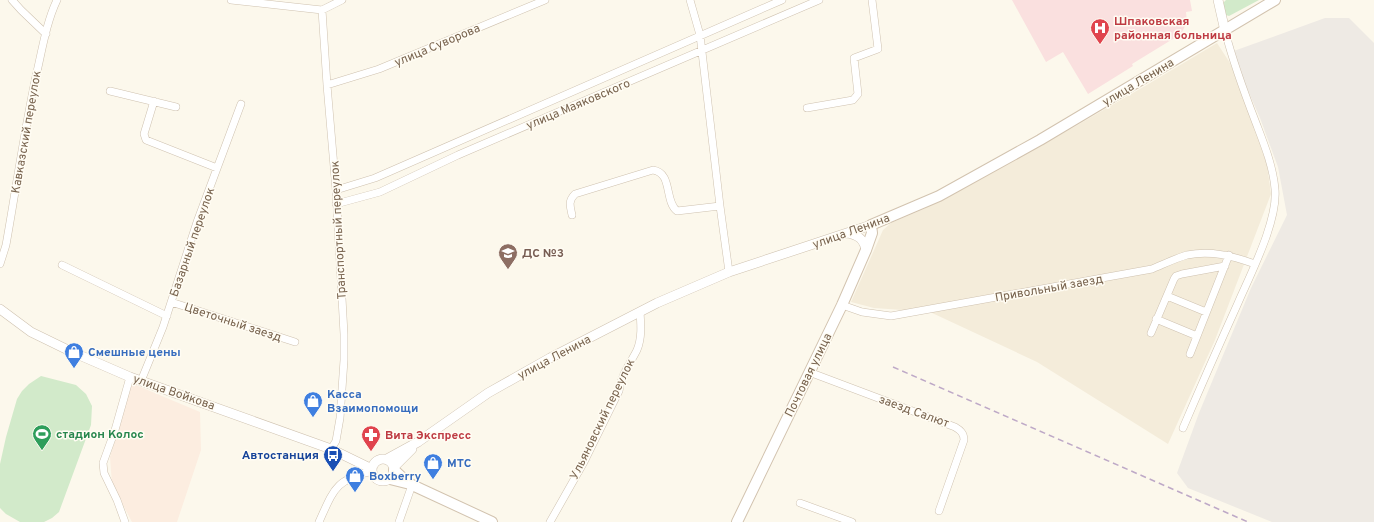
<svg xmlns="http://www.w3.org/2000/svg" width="1374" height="522" viewBox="0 0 1374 522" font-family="Overpass,sans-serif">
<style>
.residential{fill:#f4ecda}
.commercial{fill:#fcede0}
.industrial{fill:#eeeae4}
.medical{fill:#fae0df}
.green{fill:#d2eaca}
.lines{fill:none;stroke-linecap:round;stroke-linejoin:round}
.minor-casing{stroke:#cfc2b0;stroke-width:8}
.tertiary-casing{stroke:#cfc2b0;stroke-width:10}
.secondary-casing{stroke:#d2c3af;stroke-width:12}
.minor{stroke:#fff;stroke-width:7}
.tertiary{stroke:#fff;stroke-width:9}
.secondary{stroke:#fff;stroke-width:10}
.rail{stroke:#bea9c7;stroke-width:1.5;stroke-dasharray:6 4;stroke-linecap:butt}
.labels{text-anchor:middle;stroke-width:3;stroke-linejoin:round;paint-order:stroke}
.health-label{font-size:12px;font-weight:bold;fill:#be3a42;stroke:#fffcf3;text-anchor:start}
.street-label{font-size:12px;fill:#78634e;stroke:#fffcf3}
.education-label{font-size:12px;font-weight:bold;fill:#785e54;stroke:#fffcf3;text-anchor:start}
.shop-label{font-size:12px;font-weight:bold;fill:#366cbe;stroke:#fffcf3;text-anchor:start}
.leisure-label{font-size:12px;font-weight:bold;fill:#27864d;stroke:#fffcf3;text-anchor:start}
.transit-label{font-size:12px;font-weight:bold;fill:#164399;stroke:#fffcf3;text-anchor:end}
</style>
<rect width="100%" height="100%" fill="#fcf8ec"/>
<path class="residential" d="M1217 43 1230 63 1257 135 1267 165 1271 194 1215 340 1168 444 1037 362 930 312 874 308 851 302 883 230 891 223 924 209 1074 127 1145 86Z"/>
<path class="commercial" d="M131 383 200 412 201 450 177 522H132L112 484 110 457Z"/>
<path class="industrial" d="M1325 18H1349L1374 43V522H1272L1188 488 1177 473 1199 413 1251 288 1287 215 1278 167 1260 118 1231 52Z"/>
<path class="medical" d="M1012 0H1190L1192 11 1186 12 1187 22 1181 34 1132 64 1133 66 1088 94 1063 52 1046 62Z"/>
<path class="green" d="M1226 0H1259L1229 16 1226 15 1223 3Z
M41 376 76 385 86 394 92 406 91 425 59 512 52 518 44 522H20L6 514 0 508V464L6 437 17 399 22 391 29 384Z"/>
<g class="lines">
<defs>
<path id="minor" d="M12 0 21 10 46 34
M231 0 322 10 342 0
M690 0 700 35 720 206 729 272
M322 10 327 85 336 190 344 334V360L340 418 336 441 331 449
M327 85 379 69 545 0
M110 91 176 107
M154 101 144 134 146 140 217 168
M807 108 853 100 858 94 854 58 878 49 872 0
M336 190 375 178 782 0
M336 204 380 192 458 155 819 0
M572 215C570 206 568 201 575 194L653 170C673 173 664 201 677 211L720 206
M0 264 6 245C16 189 24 132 36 76 42 51 46 23 57 0
M62 265 167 316
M1167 296 1206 312
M171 302 295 342
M842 305 862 312 891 316 1152 269C1164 264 1176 258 1187 255 1211 250 1232 256 1255 264
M1156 319 1197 336
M1151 333 1174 279 1176 276 1182 274 1225 266
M1190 354 1229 255
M809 372 955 427C960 430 964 433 964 440L939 511
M141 381 163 327 197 222 241 104
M1183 428C1201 386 1219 345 1238 303 1251 273 1278 221 1275 189 1273 166 1264 144 1256 123 1244 92 1233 62 1225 31
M800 503 852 522
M125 522 117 500 104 473 103 463 115 430 130 377
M319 522C334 489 335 480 372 471
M399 522 412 485
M550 522 584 462 619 391C621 375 630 364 637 350 642 338 641 325 640 312"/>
<path id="tertiary" d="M1218 0 1225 31
M848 233C859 235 864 240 866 250
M0 309 31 332 70 351 130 377 331 449 372 469
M372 470a11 11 0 1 1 22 0a11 11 0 1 1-22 0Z
M387 459 418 442 488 393 550 358 657 303 729 272 871 225
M394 467 412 449"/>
<path id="secondary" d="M394 470 408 483
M390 479 410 484 492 522
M737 522 842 305 866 250 872 233 871 225 939 196 1040 140 1275 0"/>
</defs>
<use href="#minor" class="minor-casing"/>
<use href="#tertiary" class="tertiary-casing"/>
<use href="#secondary" class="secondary-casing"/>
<use href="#minor" class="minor"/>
<use href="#tertiary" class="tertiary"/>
<use href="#secondary" class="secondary"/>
<path class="rail" d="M893 367 1248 522"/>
</g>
<defs>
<symbol id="hospital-pin" viewBox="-11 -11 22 30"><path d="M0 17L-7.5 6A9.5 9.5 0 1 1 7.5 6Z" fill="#e0444e" stroke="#fffcf3"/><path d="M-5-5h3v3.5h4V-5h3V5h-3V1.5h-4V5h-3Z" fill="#fff"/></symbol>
<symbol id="school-pin" viewBox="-11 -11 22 30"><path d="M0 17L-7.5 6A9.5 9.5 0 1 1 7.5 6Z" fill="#8d6e63" stroke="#fffcf3"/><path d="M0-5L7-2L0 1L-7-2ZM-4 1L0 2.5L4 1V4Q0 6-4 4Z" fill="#fff"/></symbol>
<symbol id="shop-pin" viewBox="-11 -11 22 30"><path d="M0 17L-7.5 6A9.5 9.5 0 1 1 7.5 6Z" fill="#3f7fe0" stroke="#fffcf3"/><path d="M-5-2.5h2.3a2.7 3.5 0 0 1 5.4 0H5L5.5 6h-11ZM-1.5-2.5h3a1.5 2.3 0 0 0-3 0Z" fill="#fff"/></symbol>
<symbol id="stadium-pin" viewBox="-11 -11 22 30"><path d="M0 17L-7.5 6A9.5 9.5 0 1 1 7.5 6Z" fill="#2e9e5b" stroke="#fffcf3"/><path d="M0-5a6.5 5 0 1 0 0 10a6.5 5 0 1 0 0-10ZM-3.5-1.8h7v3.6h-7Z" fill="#fff"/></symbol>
<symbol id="pharmacy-pin" viewBox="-11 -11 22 30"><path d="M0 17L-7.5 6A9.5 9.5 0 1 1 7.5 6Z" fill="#e0444e" stroke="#fffcf3"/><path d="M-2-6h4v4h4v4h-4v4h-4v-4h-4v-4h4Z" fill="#fff"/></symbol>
<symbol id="bus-pin" viewBox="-11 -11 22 30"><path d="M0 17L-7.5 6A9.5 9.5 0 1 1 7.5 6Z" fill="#1a4fb4" stroke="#fffcf3"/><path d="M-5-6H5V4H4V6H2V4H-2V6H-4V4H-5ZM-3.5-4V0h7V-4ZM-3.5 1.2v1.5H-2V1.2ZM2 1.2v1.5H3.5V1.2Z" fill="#fff"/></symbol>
</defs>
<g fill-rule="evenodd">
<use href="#hospital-pin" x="1089" y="17" width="22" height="30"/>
<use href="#school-pin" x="497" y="242" width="22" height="30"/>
<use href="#shop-pin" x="63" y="341" width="22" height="30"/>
<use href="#shop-pin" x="302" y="390" width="22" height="30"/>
<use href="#stadium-pin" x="31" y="423" width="22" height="30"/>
<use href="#pharmacy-pin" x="360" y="424" width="22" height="30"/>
<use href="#bus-pin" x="322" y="444" width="22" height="30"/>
<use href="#shop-pin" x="422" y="452" width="22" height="30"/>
<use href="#shop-pin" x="344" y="465" width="22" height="30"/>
</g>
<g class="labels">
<g class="health-label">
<text x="1114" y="25">Шпаковская<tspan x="1114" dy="14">районная больница</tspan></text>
<text x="385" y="439">Вита Экспресс</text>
</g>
<g class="street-label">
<text transform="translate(437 45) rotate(-23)" y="4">улица Суворова</text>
<text transform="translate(1138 82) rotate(-31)" y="4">улица Ленина</text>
<text transform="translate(578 104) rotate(-23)" y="4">улица Маяковского</text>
<text transform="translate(26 132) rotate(-80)" y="4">Кавказский переулок</text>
<text transform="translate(338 230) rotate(-93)" y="4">Транспортный переулок</text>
<text transform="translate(851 231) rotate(-20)" y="4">улица Ленина</text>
<text transform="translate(192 242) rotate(-71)" y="4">Базарный переулок</text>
<text transform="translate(1049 288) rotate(-10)" y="4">Привольный заезд</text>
<text transform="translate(233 322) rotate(18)" y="4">Цветочный заезд</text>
<text transform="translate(554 357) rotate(-28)" y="4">улица Ленина</text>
<text transform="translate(808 375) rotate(-64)" y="4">Почтовая улица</text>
<text transform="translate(174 392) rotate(19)" y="4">улица Войкова</text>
<text transform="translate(914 411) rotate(20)" y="4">заезд Салют</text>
<text transform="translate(602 419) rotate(-64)" y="4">Ульяновский переулок</text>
</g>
<g class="education-label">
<text x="522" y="257">ДС №3</text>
</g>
<g class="shop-label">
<text x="88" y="356">Смешные цены</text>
<text x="327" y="398">Касса<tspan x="327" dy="14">Взаимопомощи</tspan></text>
<text x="447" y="467">МТС</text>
<text x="369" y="480">Boxberry</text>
</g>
<g class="leisure-label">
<text x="56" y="438">стадион Колос</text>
</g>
<g class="transit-label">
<text x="319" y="459">Автостанция</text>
</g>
</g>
</svg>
